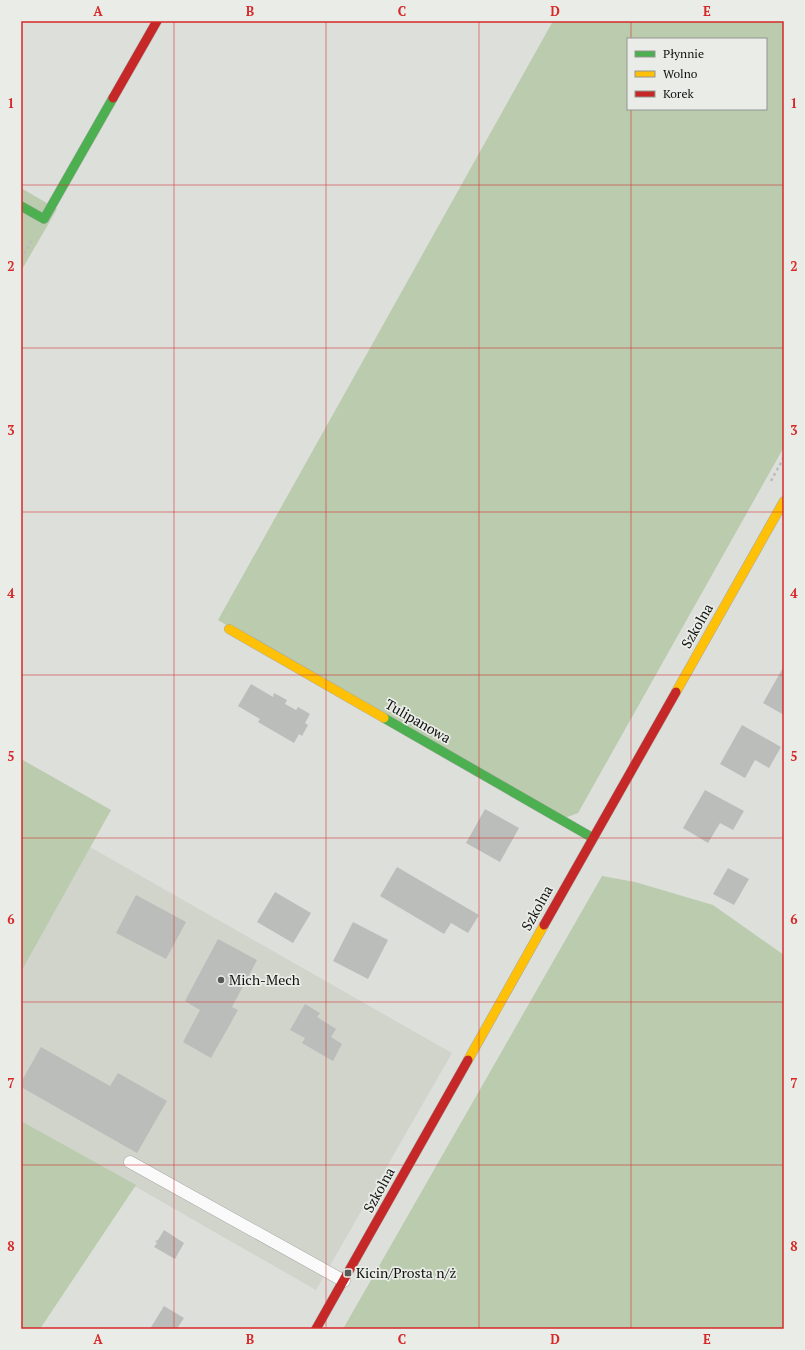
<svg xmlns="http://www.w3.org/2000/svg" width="805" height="1350" viewBox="0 0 805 1350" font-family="'PT Serif',serif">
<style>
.built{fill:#d0d4cb}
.green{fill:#bbcbad;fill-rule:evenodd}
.building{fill:#bbbdbb}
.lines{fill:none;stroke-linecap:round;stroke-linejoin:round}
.lane-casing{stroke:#a7a8a6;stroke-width:13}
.fast-casing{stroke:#a7a8a6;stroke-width:10}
.slow-casing{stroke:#a7a8a6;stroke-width:10}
.jam-casing{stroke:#a7a8a6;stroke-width:10}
.path{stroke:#bdbdbc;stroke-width:2.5;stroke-dasharray:3 3;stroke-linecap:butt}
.lane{stroke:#fafafa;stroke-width:12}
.fast{stroke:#4caf50;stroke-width:9}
.slow{stroke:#ffc107;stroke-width:9}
.jam{stroke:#c62828;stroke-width:9}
.grid{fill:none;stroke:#d62828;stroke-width:1;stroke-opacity:0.55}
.poi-dot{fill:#585a57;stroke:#eaede7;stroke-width:1.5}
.labels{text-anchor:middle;stroke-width:3.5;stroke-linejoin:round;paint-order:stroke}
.street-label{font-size:14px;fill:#111210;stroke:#eaede7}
.poi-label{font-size:14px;fill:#111210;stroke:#eaede7;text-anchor:start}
.neatline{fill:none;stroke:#d62828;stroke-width:1.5}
.grid-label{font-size:13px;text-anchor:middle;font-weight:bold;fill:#d62828}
</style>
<rect width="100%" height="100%" fill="#dddfdb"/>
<path class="built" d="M90 847 452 1053 316 1290 21 1121V972Z"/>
<path class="green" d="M553 21H784V447L578 813 562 819 218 620ZM628 39H766V109H628Z
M21 188 57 209 21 271Z
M21 759 111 810 21 972Z
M602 876 635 882 713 905 784 955V1329H343Z
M21 1121 136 1185 40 1329H21Z"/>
<path class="building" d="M784 666V715L763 703Z
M251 684 273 697 274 693 287 700 285 704 296 710 298 707 310 714 305 723 308 725 302 736 299 734 294 743 258 722 260 719 238 706Z
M742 725 781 747 769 768 755 760 745 778 720 764Z
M705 790 744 811 733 830 720 823 708 843 683 828Z
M485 809 519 828 500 862 466 843Z
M397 867 479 915 468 933 451 923 444 934 380 896Z
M728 868 749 879 734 905 713 894Z
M275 892 311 913 293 943 257 922Z
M136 895 186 922 166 959 116 933Z
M353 922 388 940 368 979 333 961Z
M218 939 257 960 232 1007 238 1010 211 1058 183 1042 200 1010 185 1001Z
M305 1004 320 1013 317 1017 336 1029 331 1037 342 1044 333 1061 302 1043 305 1038 290 1030Z
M41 1047 110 1086 118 1073 167 1101 137 1153 21 1087V1082Z
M164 1230 184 1243 175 1259 154 1247 157 1243 155 1241 158 1240Z
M164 1306 184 1318 178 1327 181 1329H150Z"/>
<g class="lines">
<defs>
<path id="lane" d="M130 1162 344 1281"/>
<path id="fast" d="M21 206 44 219 113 98
M384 718 593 838"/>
<path id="slow" d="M229 629 384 718
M676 692 784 501
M468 1060 544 925"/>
<path id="jam" d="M113 98 157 21
M544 925 676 692
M316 1329 468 1060"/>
</defs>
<use href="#lane" class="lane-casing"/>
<use href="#fast" class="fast-casing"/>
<use href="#slow" class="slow-casing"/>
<use href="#jam" class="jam-casing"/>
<path class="path" d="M21 259 33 238
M771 481 784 457"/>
<use href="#lane" class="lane"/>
<use href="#fast" class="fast"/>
<use href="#slow" class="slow"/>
<use href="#jam" class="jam"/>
</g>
<path class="grid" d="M174 21V1329M326 21V1329M479 21V1329M631 21V39M631 109V1329M21 185H784M21 348H784M21 512H784M21 675H784M21 838H784M21 1002H784M21 1165H784"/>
<g class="poi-dot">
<circle cx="221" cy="980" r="4"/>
<rect x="344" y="1269" width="8" height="8" rx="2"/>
</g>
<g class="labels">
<g class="street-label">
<text transform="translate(697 626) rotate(-60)" y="5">Szkolna</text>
<text transform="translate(418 721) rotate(30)" y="5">Tulipanowa</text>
<text transform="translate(537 908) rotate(-61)" y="5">Szkolna</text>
<text transform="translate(379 1190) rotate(-61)" y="5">Szkolna</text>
</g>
<g class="poi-label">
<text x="229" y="985">Mich-Mech</text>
<text x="356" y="1278">Kicin/Prosta n/ż</text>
</g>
</g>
<rect width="805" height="1350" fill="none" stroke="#eaede7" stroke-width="44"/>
<rect x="627" y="38" width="140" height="72" fill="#eaede7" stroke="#939591"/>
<rect x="635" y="51" width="20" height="6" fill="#4caf50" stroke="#939591"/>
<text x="663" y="58" font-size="12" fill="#111210">Płynnie</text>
<rect x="635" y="71" width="20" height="6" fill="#ffc107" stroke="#939591"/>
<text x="663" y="78" font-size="12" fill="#111210">Wolno</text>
<rect x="635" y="91" width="20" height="6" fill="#c62828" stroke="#939591"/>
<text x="663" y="98" font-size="12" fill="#111210">Korek</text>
<rect x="22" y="22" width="761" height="1306" class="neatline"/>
<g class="grid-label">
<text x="98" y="16">A</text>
<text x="250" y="16">B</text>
<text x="402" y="16">C</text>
<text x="555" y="16">D</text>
<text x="707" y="16">E</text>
<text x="11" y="108">1</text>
<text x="794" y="108">1</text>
<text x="11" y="271">2</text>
<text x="794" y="271">2</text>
<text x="11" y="435">3</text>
<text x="794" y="435">3</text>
<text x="11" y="598">4</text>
<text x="794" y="598">4</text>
<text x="11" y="761">5</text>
<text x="794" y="761">5</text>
<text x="11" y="924">6</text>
<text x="794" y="924">6</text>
<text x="11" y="1088">7</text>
<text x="794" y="1088">7</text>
<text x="11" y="1251">8</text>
<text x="794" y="1251">8</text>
<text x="98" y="1344">A</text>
<text x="250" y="1344">B</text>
<text x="402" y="1344">C</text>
<text x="555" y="1344">D</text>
<text x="707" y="1344">E</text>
</g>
</svg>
